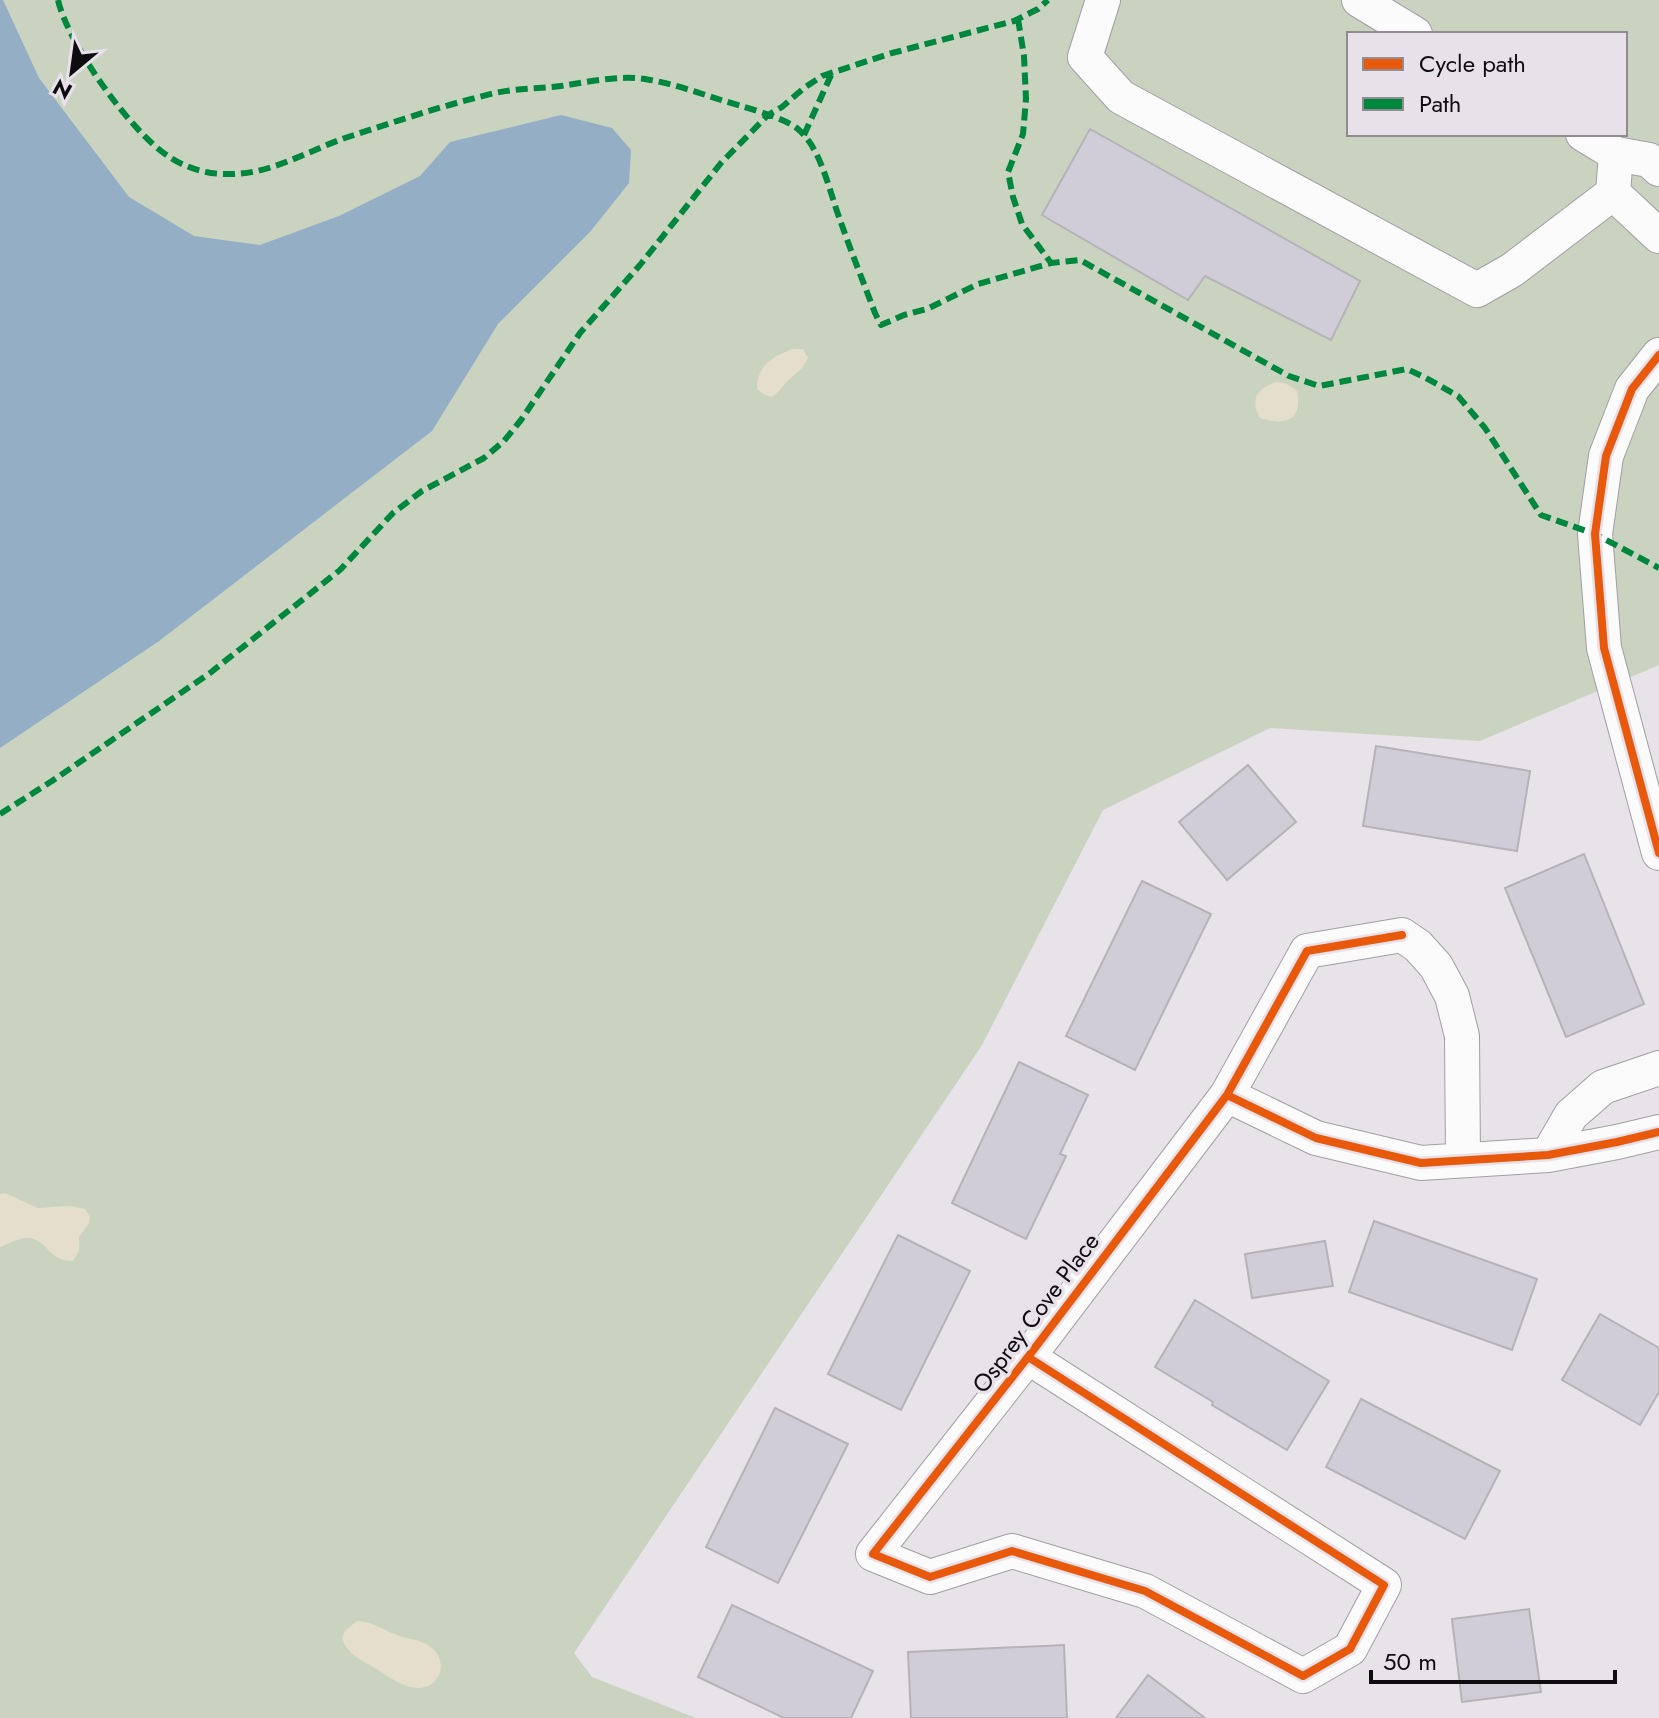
<svg xmlns="http://www.w3.org/2000/svg" width="1659" height="1718" viewBox="0 0 1659 1718" font-family="Jost,sans-serif">
<style>
.green{fill:#cad2c0;fill-rule:evenodd}
.sand{fill:#e5decc}
.water{fill:#93aec5}
.building{fill:#d1cdd8;stroke:#b5b3b7;stroke-width:2}
.lines{fill:none;stroke-linecap:round;stroke-linejoin:round}
.minor-casing{stroke:#a29fa3;stroke-width:36}
.minor{stroke:#fbfbfc;stroke-width:34}
.quiet{stroke:#00873e;stroke-width:6;stroke-dasharray:12 6;stroke-linecap:butt}
.cycleway-casing{stroke:#e8e1ea;stroke-width:13}
.cycleway{stroke:#e8590c;stroke-width:8}
.labels{text-anchor:middle;stroke-width:7;stroke-linejoin:round;paint-order:stroke}
.street-label{font-size:24px;fill:#0e0c0f;stroke:#e8e1ea}
</style>
<rect width="100%" height="100%" fill="#e7e3e8"/>
<path class="green" d="M0 0H1659V665L1480 741 1270 728 1103 810 982 1045 574 1653 592 1677 696 1718H0ZM1349 34H1625V134H1349Z"/>
<path class="sand" d="M793 349H803L808 358C803 368 799 371 791 378 783 384 780 392 772 397L765 395 757 389C757 365 773 356 793 349Z
M1275 382C1284 382 1290 385 1297 391 1303 421 1285 426 1260 418 1250 400 1256 390 1275 382Z
M5 1193 38 1208 70 1206 85 1209 90 1217 89 1223 79 1237V1251L73 1261C48 1262 47 1237 26 1238 17 1239 8 1244 0 1247V1194Z
M357 1621C372 1621 383 1630 397 1635 410 1640 422 1639 432 1648 449 1662 440 1688 418 1688 403 1688 385 1674 373 1667 360 1659 346 1653 342 1638L345 1631Z"/>
<path class="water" d="M0 0H3L39 78 129 197 194 236 260 245 339 216 420 176 450 142 561 115 612 128 631 150 629 183 590 232 498 324 432 431 159 641 0 748Z"/>
<path class="building" d="M1090 129 1360 281 1331 340 1205 276 1188 300 1042 215Z
M1376 746 1530 771 1517 851 1363 826Z
M1248 765 1296 822 1227 880 1179 822Z
M1584 854 1644 1004 1566 1037 1505 888Z
M1142 881 1211 914 1135 1070 1066 1036Z
M1019 1062 1088 1095 1060 1154 1066 1156 1026 1239 952 1203Z
M1374 1221 1537 1279 1512 1350 1349 1292Z
M898 1235 970 1271 901 1410 828 1374Z
M1325 1241 1333 1286 1252 1298 1245 1254Z
M1195 1300 1329 1381 1287 1450 1212 1405 1213 1402 1155 1367Z
M1600 1314 1659 1348V1392L1640 1425 1562 1380Z
M1361 1399 1500 1471 1465 1539 1326 1467Z
M775 1408 848 1444 778 1583 706 1547Z
M732 1605 873 1671 851 1718H784L698 1677Z
M1529 1609 1541 1692 1462 1702 1452 1619Z
M1064 1645 1067 1718H911L908 1652Z
M1148 1675 1205 1718H1116Z"/>
<g class="lines">
<defs>
<path id="minor" d="M1103 0 1085 57 1121 97 1477 290 1512 270 1613 193
M1359 0 1415 34
M1583 134 1616 154
M1659 169 1649 160 1616 154 1613 193 1659 236
M1659 355 1632 389 1606 456 1595 534 1604 648 1659 853
M1227 1095 1316 1138 1421 1163 1548 1155 1617 1142 1659 1132
M1548 1155 1571 1115 1603 1087 1659 1068
M1028 1357 1384 1585 1350 1649 1303 1676 1145 1591 1012 1551 930 1577 873 1554 1028 1357 1227 1095 1307 951 1402 935 1418 946 1436 966 1452 996 1462 1036 1463 1160"/>
</defs>
<use href="#minor" class="minor-casing"/>
<use href="#minor" class="minor"/>
<path class="quiet" d="M58 0C68 44 130 131 168 156 184 167 205 174 225 174 268 176 305 152 345 138 394 122 444 105 495 93 517 88 539 89 561 86 588 82 618 75 645 79 671 83 696 92 721 100 740 106 785 117 799 130 821 149 829 190 839 217 850 249 863 281 875 313L881 325 904 315 927 309 978 284 1051 263 1080 260 1289 376 1319 386 1407 369 1426 378 1458 396 1485 428 1541 515 1595 534 1659 568
M1018 19 1024 56 1026 99 1023 134 1008 172 1013 197 1022 224 1051 263
M804 135 832 73
M0 814 52 781 210 673 340 570 393 513 422 491 484 458 504 441 521 420 580 333 640 265 721 163 768 115 782 107 804 88 822 76 892 53 1014 21 1038 9 1048 0"/>
<defs>
<path id="cycleway" d="M1659 355 1632 389 1606 456 1595 534 1604 648 1659 853
M1227 1095 1316 1138 1421 1163 1548 1155 1617 1142 1659 1132
M1028 1357 1384 1585 1350 1649 1303 1676 1145 1591 1012 1551 930 1577 873 1554 1028 1357 1227 1095 1307 951 1402 935"/>
</defs>
<use href="#cycleway" class="cycleway-casing"/>
<use href="#cycleway" class="cycleway"/>
</g>
<g class="labels">
<g class="street-label">
<text transform="translate(1036 1313) rotate(-53)" y="8">Osprey Cove Place</text>
</g>
</g>
<rect x="1347" y="32" width="280" height="104" fill="#e8e1ea" stroke="#918c92" stroke-width="2"/>
<rect x="1363" y="58" width="40" height="12" fill="#e8590c" stroke="#918c92" stroke-width="2"/>
<text x="1419" y="72" font-size="24" fill="#0e0c0f">Cycle path</text>
<rect x="1363" y="98" width="40" height="12" fill="#00873e" stroke="#918c92" stroke-width="2"/>
<text x="1419" y="112" font-size="24" fill="#0e0c0f">Path</text>
<g transform="translate(72 72) rotate(209)" stroke="#e8e1ea" stroke-width="6" paint-order="stroke">
<path d="M0-6L14 30L0 20L-14 30Z" fill="#0e0c0f"/>
<text y="-12" font-size="22" font-weight="bold" text-anchor="middle" fill="#0e0c0f">N</text>
</g>
<path d="M1371 1670v12h244v-12" fill="none" stroke="#0e0c0f" stroke-width="4"/>
<text x="1383" y="1670" font-size="24" fill="#0e0c0f" stroke="#e8e1ea" stroke-width="6" paint-order="stroke">50 m</text>
</svg>
